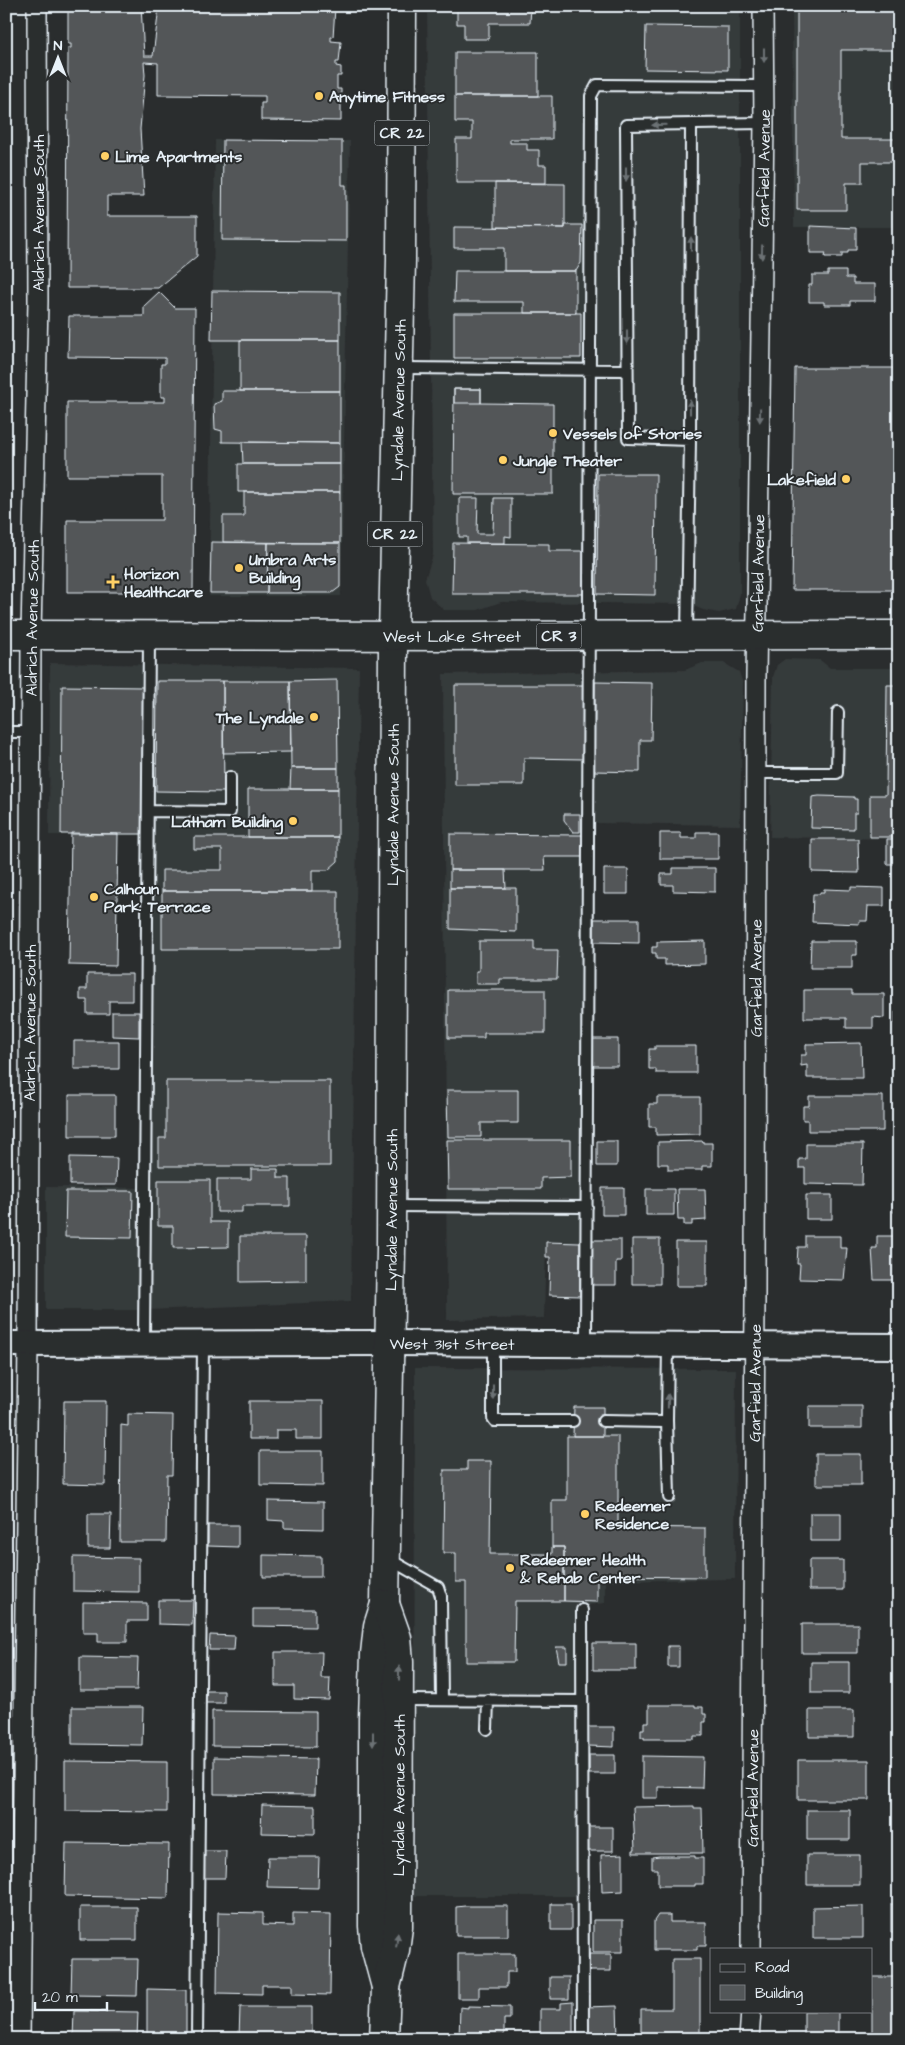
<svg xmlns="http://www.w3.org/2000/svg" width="905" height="2045" viewBox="0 0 905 2045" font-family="'Architects Daughter',sans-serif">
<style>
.built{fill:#363a3b}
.building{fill:#535759;stroke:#e8f1f8}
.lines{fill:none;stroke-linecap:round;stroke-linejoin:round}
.service-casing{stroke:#e8f1f8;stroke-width:14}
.minor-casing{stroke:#e8f1f8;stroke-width:22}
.tertiary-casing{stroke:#e8f1f8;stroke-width:28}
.secondary-casing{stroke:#e8f1f8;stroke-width:31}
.primary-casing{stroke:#e8f1f8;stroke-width:31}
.service{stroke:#2a2d2e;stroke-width:10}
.minor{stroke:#2a2d2e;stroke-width:19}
.tertiary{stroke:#2a2d2e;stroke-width:24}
.secondary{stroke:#2a2d2e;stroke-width:28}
.primary{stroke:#2a2d2e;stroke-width:28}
.oneway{fill:#6c7275}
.poi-dot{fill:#ffd166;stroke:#2a2d2e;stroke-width:2}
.labels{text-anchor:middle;stroke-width:4;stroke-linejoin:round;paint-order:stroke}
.shield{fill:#2a2d2e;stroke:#afb6bb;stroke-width:1}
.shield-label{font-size:15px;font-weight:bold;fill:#e8f1f8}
.poi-label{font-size:16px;font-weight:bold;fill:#e8f1f8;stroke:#2a2d2e;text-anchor:start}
.street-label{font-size:16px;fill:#e8f1f8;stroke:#2a2d2e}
</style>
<rect width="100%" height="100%" fill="#2a2d2e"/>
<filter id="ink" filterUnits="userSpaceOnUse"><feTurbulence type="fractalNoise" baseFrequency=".02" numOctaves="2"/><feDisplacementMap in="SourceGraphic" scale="10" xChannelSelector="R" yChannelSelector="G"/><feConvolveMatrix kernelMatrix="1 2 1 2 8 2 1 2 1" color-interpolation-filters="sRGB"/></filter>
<g filter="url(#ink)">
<path class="built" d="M427 6H740V594L736 609 719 613 703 610 689 604 501 602 478 610H444L430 597 425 579 433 555Z
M792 6H899V227H794Z
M215 140 350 141 341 596H209Z
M785 659 820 660 830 668H899V839L770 837 773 677 777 665Z
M50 663 359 668 351 1301 148 1310H46V1187L149 1188 153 835H49Z
M702 663H724L739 672 743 684 740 825 593 823 585 1242H546L544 1318 447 1320 443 674 685 670Z
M6 664H13L14 833H6Z
M415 1368 736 1369 735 1579 605 1581V1603L581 1606 579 1896H414Z"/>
<path class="building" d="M68 6H108V8L141 6 144 56H153L159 7 335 8 333 37H331V41L341 42 339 62H336V66L341 67V76H337V89H341V121L261 120V103H265V96L158 95V63L144 62 145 75 140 129 144 196H107V216H197V256L158 288H67L68 48H71V44H68Z
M457 6H531L530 23H489V39H464V24H457Z
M797 6H899V50H841V139H899V162H862V183H846V210H797Z
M646 26 728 27V70L645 69Z
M455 52H538V96H455Z
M455 96H552V139H510V143H527V150H539V165H546V183H456V139H472V122H455Z
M223 140 342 141V185H346V241L222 240Z
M495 183 565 184V228L495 227Z
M565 225H582L581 263 576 271H504V248H454V227L565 228Z
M810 226 856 228V250H848V253H842V257H825L826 253H810Z
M455 271H576V313H524V302H454Z
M828 271H846V278H853V284H875V301H850V305H824V302H809V285H812V275H828Z
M212 291 340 292V340H211Z
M159 292 175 308H195L193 592H67V520H162V476H67V402H165V397H161V364H165V358L68 357 69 316H144V306Z
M454 313H581V358H454Z
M240 340H340V391H240Z
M795 368H899V590H792Z
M454 389H481V403L553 404V494H453Z
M454 389H481V403H454Z
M222 391H340V443L222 442V431L215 429 214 404 222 401Z
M242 442 340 443V464H243Z
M238 464H340V492H238Z
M598 474H656L655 595 597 594Z
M244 492H340V543L223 542V516H244Z
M459 498H478L477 534H493L494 498H511V537L505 536V543H467V537H459Z
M211 542 268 543 267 593H210Z
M268 543H340V587L332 593H267Z
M453 543 549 544V551H585V594H452Z
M337 680 338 768H291L290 681Z
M157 681H223L224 792 156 791Z
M223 681H290L291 752 223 753Z
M595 682 652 683 651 740H640V772L594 771Z
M455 685H584V759L524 758V785H455Z
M887 685H899V837H870V795H886Z
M62 686 143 687 142 834H61Z
M291 768H338V789H290Z
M248 789H338V837H248Z
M819 796 854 797V799H857V813H854V829L811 828 812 797Z
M564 814H580V832H573L564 820Z
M696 832H718V859H660V833H681V838H696Z
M71 833 118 834 116 966 69 965Z
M450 834 583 835V857H544L545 870H450Z
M194 837H338V861L328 870H312V891H162V870H222V849H194Z
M812 839H858L859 873 812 872Z
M887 839H899V864H887Z
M673 868H715V892L673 891V885H661V874H673Z
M604 869H628V894H604Z
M450 870H505L506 888H450Z
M851 887 884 888V906H868L867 921H859V924L812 922 813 894H820V892H824V889L851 890Z
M450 888H516V932L450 929Z
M162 891H338V949H162Z
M594 919H639V943L594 942Z
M479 941H534V950H558L557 979H500V984H476V971H479Z
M705 941V964L665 965V959H656V953H652V947H657V942Z
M811 941H857V955H852V968H810Z
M87 974H132V1001H109V1014H87V1000H80V989H87Z
M448 990H545V1033H484V1038H448Z
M804 990H852V994H884V1018L873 1017V1028H846V1018H804Z
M112 1012H139V1037L112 1036Z
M895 1012H899V1036H895Z
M593 1039H618V1066H593Z
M74 1041H119V1069H74Z
M861 1043 862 1078H807V1065L801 1066V1055H806V1044Z
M655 1046H696V1073H656V1069H649V1049H655Z
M166 1081H330V1166H159V1138H166Z
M447 1090H518V1123H481V1137H448Z
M69 1095H115V1136H69Z
M809 1096H883V1131H808V1120H803V1106H809Z
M657 1097H700V1134L656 1135V1127H649V1104H657Z
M447 1140H571V1177L541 1178V1189H448Z
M597 1141H617V1166H597Z
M703 1141V1143H712V1166H702V1170H668V1164H658V1142Z
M806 1144H863L862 1185 805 1184V1168H799V1159H806Z
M70 1157 117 1158 116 1185H70Z
M251 1169H278V1178H290V1206H242V1212H217V1179H251Z
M158 1180H210V1222H228V1247L173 1248V1226H158Z
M602 1188H624V1215H602Z
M646 1189H674V1215H646Z
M677 1189H705L706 1220 692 1221V1225H684V1220H678Z
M893 1190H899V1212H893Z
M66 1191H133L132 1238 65 1237Z
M806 1195H832V1219H806Z
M240 1236H306V1281L240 1282Z
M805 1236H840V1248H847L844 1280 799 1279 800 1264H797L798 1247H805Z
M877 1236H899V1280H874L872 1248H877Z
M632 1239H660V1284H632Z
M591 1240H621V1261H616V1285H591Z
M546 1242 580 1243V1296L549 1295 550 1257H546Z
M676 1242H707V1286H676Z
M891 1400H899V1433H892Z
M64 1401H106L105 1485 63 1484Z
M249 1401H323V1439H296V1430H276V1439H249Z
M809 1406H862V1428H809Z
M574 1407H603V1436H573Z
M128 1414 173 1415 172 1475H167L166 1542H120L121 1425 128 1426Z
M567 1436H618V1527L705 1528V1577L597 1576V1602L564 1601V1547H552V1500H567Z
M260 1451H323V1486L260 1485Z
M816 1454H861V1485H816Z
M467 1461H491L490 1554H552V1547H564V1601H515L514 1662H466V1582H456V1553H443L444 1470H467Z
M268 1501 323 1502V1529L284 1528V1521L268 1520Z
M810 1513H841V1541H810Z
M88 1514H111L110 1548H88Z
M208 1525H238V1547L208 1546Z
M263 1555 321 1556V1577H263Z
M73 1557 139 1558V1592L73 1591Z
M809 1560H843V1590H809Z
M158 1600H193L192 1625 158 1624Z
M83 1602 147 1603V1621H127V1642H98V1633H83Z
M253 1609H315V1627L253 1626Z
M895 1609H899V1641H895Z
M802 1624H858V1653H802Z
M210 1635 235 1636 234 1650H209Z
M593 1643H636V1670H593Z
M668 1646H679V1667H668Z
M556 1647H567V1662H559Z
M275 1652H322L321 1678H330L329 1700 294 1699V1686H275Z
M80 1657 138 1658 137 1690H80Z
M894 1659H899V1684H894Z
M811 1662H849V1693H811Z
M206 1691H224V1703H205Z
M649 1705H695V1707H703V1714H706V1722H703V1736H694V1739H644V1737H641V1729H644V1722H649Z
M72 1707H143L142 1745 72 1744Z
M809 1710H854V1737H809Z
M212 1711 316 1712V1747L212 1746Z
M588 1727H614V1747L588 1746Z
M589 1755H615V1774H589Z
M642 1756 703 1757 702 1788 658 1787V1798H642Z
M214 1757 316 1759 315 1795 214 1794Z
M798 1760H869V1800H798Z
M65 1761 167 1762V1812L65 1811Z
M262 1805 315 1806V1834L261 1833Z
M694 1806V1808H702L703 1853H633V1850H635L633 1807Z
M807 1810H850V1840H807Z
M586 1827H613V1851H586Z
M66 1843 169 1844 168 1898 65 1896Z
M202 1851H226L225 1878H202Z
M623 1854V1891L602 1892 601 1855Z
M807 1855H860V1885H807Z
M659 1856H695V1858H703V1884H695V1886H658V1869H652V1857Z
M268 1857H319L318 1888 267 1887Z
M551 1904H571V1930H551Z
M891 1904H899V1932H891Z
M465 1906H508V1936H456V1907Z
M863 1906V1938H813V1907Z
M80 1907H137V1940H80Z
M218 1912 263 1913V1925L293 1926V1913L331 1914 330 1995 292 1994V1985H262V1994L217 1993Z
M658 1915H670V1922H706V1946H697V1950H654V1921Z
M593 1920H623V1952H593Z
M458 1954H515V1972H507V1987H479V1998H458Z
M589 1954H611V1971H589Z
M72 1959H138L137 1996 71 1995Z
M672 1959H700V2036H641V2009H672Z
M550 1977H569V1999H550Z
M872 1977H899V2034H872Z
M147 1989 186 1990V2039H147Z
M573 2002V2039H540V2009H561V2003Z
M468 2006 510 2007V2019H504V2039H459L460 2007 468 2008Z
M617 2006 618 2039H586L585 2007Z
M240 2007H312V2038H239Z
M74 2011 138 2012 137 2039H73Z
M804 2011H838V2039H804Z"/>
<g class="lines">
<defs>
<path id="service" d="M691 125 690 440 628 438 626 125 764 123
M401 368 627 370
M687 635 690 440
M6 732H31
M756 773H837L838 712
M148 811 230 812V777
M392 1206 587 1207
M144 1343 149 637
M493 1343V1418L495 1421H573
M586 1344 591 96 597 85 764 86
M667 1420 669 1497
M603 1421 663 1422 667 1420 668 1344
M387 1558 438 1587 441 1596 442 1700
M582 1610 583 2039
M400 1700 582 1701
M487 1729 488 1700
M197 2039 203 1343"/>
<g id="minor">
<path id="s1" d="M751 1949 755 1300 756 678 764 123 763 6"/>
<path id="s2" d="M20 2039 28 1344 31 635 38 301 37 6"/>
<path d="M749 2039 751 2011"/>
</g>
<g id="tertiary">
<path id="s3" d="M6 1344 389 1343 899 1346"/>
</g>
<g id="secondary">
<path id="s4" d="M386 1987 375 1946 373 1926V1719L375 1654 378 1626 385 1604 391 1248 393 636"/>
<path id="s5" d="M384 2039 386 1987 395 1950 398 1927 399 1662 397 1638 385 1604"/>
</g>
<g id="primary">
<path id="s6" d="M6 635 442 636 899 635"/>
<path id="s7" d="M393 636 401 260 402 6"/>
</g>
</defs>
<use href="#service" class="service-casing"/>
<use href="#minor" class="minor-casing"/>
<use href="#tertiary" class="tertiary-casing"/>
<use href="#secondary" class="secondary-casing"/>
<use href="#primary" class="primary-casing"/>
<use href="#service" class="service"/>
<use href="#minor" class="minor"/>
<use href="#tertiary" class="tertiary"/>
<use href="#secondary" class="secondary"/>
<use href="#primary" class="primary"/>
</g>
<defs><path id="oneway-solid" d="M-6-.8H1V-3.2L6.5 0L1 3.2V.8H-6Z" transform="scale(1.25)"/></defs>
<g class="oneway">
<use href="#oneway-solid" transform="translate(764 55) rotate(90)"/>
<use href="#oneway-solid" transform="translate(659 125) rotate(179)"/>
<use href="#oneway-solid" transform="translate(626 174) rotate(90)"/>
<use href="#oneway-solid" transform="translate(691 244) rotate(-90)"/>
<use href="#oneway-solid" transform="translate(762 252) rotate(91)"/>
<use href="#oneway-solid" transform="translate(627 337) rotate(90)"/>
<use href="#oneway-solid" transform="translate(690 407) rotate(-90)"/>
<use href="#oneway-solid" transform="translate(760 415) rotate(91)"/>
<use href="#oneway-solid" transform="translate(493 1392) rotate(90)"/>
<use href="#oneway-solid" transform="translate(668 1401) rotate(-89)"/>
<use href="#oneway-solid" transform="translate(399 1673) rotate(-90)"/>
<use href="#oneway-solid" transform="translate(373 1739) rotate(90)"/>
<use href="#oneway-solid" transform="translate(397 1940) rotate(-83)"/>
</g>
</g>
<g class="poi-dot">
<circle cx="319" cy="96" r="5"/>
<circle cx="105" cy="156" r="5"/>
<circle cx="553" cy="433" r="5"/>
<circle cx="503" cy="460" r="5"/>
<circle cx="846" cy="479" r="5"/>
<circle cx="239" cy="568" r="5"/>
<path d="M110.5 574.5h5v5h5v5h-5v5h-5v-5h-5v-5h5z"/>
<circle cx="314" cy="717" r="5"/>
<circle cx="293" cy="821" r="5"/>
<circle cx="94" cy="897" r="5"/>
<circle cx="585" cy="1514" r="5"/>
<circle cx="510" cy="1568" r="5"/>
</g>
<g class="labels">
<g class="shield">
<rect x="374.5" y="120.5" width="55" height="25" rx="4"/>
<rect x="367.5" y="521.5" width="55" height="25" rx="4"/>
<rect x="536.5" y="623.5" width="45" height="25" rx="4"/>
</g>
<g class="shield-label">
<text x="402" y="138">CR 22</text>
<text x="395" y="539">CR 22</text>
<text x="559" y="641">CR 3</text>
</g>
<g class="poi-label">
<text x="329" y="102">Anytime Fitness</text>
<text x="115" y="162">Lime Apartments</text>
<text x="563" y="439">Vessels of Stories</text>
<text x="513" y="466">Jungle Theater</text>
<text x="836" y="485" text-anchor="end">Lakefield</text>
<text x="249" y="565">Umbra Arts<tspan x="249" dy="18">Building</tspan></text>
<text x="124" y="579">Horizon<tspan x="124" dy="18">Healthcare</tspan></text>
<text x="304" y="723" text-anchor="end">The Lyndale</text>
<text x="283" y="827" text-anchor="end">Latham Building</text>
<text x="104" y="894">Calhoun<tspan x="104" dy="18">Park Terrace</tspan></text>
<text x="595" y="1511">Redeemer<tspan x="595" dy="18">Residence</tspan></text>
<text x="520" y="1565">Redeemer Health<tspan x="520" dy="18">&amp; Rehab Center</tspan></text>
</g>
<g class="street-label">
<text dy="6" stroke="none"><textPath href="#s1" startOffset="1781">Garfield Avenue</textPath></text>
<text transform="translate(38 213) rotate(-90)" y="6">Aldrich Avenue South</text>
<text dy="6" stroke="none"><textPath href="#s7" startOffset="236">Lyndale Avenue South</textPath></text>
<text dy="6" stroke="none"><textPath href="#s1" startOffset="1376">Garfield Avenue</textPath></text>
<text dy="6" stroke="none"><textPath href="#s2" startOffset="1421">Aldrich Avenue South</textPath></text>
<text dy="6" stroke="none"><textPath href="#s6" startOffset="446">West Lake Street</textPath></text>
<text dy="6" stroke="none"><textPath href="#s4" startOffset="1185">Lyndale Avenue South</textPath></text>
<text dy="6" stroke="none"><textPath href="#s1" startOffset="971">Garfield Avenue</textPath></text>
<text dy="6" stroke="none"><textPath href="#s2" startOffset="1016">Aldrich Avenue South</textPath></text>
<text dy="6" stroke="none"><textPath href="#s4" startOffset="780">Lyndale Avenue South</textPath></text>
<text dy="6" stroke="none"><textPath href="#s3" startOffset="446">West 31st Street</textPath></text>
<text dy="6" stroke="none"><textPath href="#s1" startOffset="566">Garfield Avenue</textPath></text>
<text dy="6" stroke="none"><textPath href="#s1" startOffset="161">Garfield Avenue</textPath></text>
<text dy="6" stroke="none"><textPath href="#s5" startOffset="245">Lyndale Avenue South</textPath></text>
</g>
</g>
<rect width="905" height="2045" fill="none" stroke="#2a2d2e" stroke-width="25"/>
<rect x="12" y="12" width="880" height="2020" fill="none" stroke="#e8f1f8" stroke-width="2" filter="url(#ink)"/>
<rect x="710" y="1948" width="162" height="65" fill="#2a2d2e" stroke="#767b7f"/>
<rect x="720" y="1964" width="25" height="8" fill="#2a2d2e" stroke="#767b7f"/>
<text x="755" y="1972" font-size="15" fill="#e8f1f8">Road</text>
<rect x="720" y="1985" width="25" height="15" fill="#535759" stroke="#767b7f"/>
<text x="755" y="1998" font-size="15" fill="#e8f1f8">Building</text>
<g transform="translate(58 58)" stroke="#2a2d2e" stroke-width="4" paint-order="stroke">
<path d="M0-4L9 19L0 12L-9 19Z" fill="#e8f1f8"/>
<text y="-8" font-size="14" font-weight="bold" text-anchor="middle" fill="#e8f1f8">N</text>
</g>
<path d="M35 2002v8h72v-8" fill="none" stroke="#e8f1f8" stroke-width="2.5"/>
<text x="42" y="2002" font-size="15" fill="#e8f1f8" stroke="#2a2d2e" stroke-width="4" paint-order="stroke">20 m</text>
</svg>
